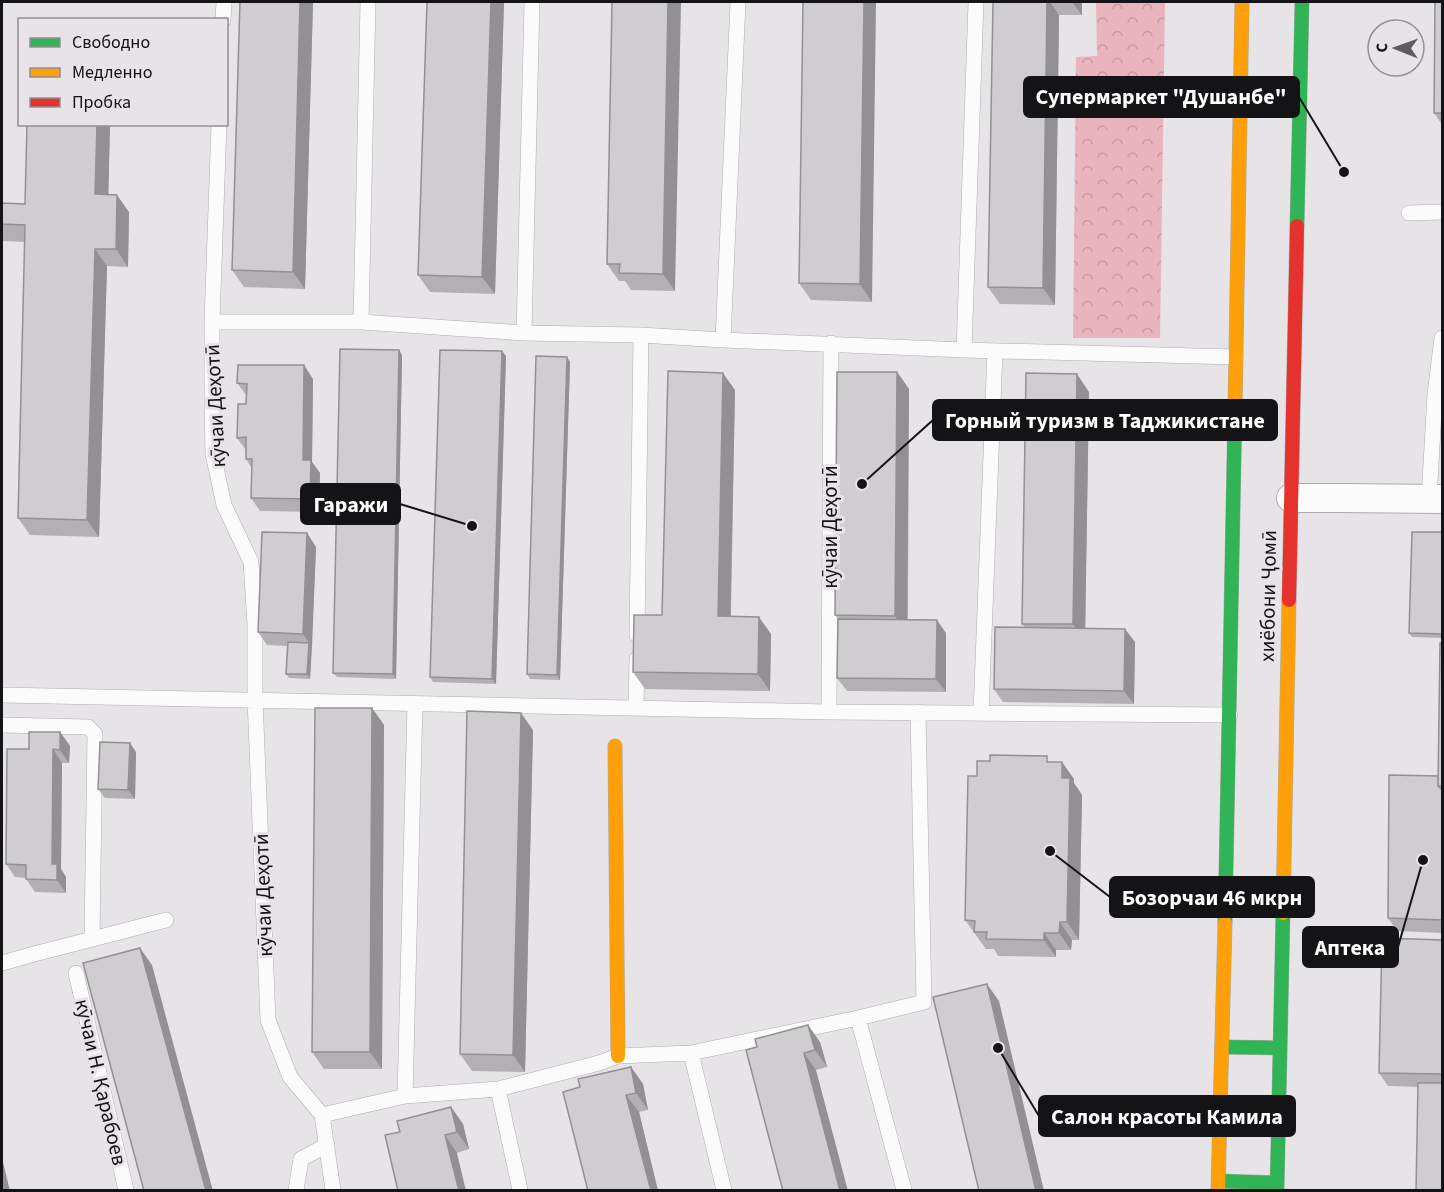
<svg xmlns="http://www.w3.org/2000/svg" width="1444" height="1192" viewBox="0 0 1444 1192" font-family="'Source Sans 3',sans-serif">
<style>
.forest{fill:url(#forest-crowns)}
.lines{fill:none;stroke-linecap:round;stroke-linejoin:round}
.lane-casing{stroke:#adacae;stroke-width:16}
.street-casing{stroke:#adacae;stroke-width:30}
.fast-casing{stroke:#adacae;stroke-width:15}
.slow-casing{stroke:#adacae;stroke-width:15}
.jam-casing{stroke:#adacae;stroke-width:15}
.lane{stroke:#fbfbfb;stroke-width:15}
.street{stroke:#fbfbfb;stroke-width:28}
.fast{stroke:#30b455;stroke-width:14}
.slow{stroke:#ff9f0a;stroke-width:14}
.jam{stroke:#e5322d;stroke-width:14}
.wall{fill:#b3b0b3}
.shaded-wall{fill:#929092}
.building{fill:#d0cdd0;stroke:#929092;stroke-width:1.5}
.labels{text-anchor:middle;stroke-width:6;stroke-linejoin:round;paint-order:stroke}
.street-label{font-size:21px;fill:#141315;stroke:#e7e3e8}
.leader{fill:none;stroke:#141315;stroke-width:2}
.callout-dot{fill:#141315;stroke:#e7e3e8;stroke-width:2}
.callout{fill:#141315;stroke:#141315;stroke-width:2}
.callout-label{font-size:22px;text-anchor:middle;font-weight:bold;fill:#fff}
</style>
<defs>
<pattern id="forest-crowns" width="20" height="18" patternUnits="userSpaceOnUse" patternTransform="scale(1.5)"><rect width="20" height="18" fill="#e9b4be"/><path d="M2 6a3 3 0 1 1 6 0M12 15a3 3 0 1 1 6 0" fill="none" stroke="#c79aa2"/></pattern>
</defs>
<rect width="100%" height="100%" fill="#e6e4e7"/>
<path class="forest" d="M1096 2H1165L1160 338H1073L1076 57 1097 56Z"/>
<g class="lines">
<defs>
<path id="lane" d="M223 20 224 2
M219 124 212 322V404L213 454 224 505 251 562 255 624V699L268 1020 290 1077 322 1115
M1409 213 1442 212
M212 322H361L524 333 641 335 723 340 964 350 1236 357
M361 322 368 2
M524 333 532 2
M723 340 738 2
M964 350 976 2
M1429 499 1435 394 1442 338
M637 635 641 335
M2 695 829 712 1230 715
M636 708 637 659
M829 712 831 343
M981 713 995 351
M2 725 88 727 95 734 92 939
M2 963 38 953 166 920
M76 973 126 1190
M858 1018 924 1002 918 712
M691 1053 724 1190
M498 1089 520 1190
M405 1096 415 704
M296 1190 301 1159 327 1145
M333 1190 322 1115 405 1096 498 1089 599 1063 618 1056 691 1053 858 1018 904 1190"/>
<path id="street" d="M1291 498H1342L1442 499"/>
<path id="fast" d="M1297 226 1302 2
M1225 923 1235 407
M1222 1047 1280 1048
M1219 1181 1277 1183
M1277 1190 1283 913"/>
<path id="slow" d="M1235 407 1242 2
M615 746 618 1056
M1283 913 1289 600
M1218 1190 1225 923"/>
<path id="jam" d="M1289 600 1297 226"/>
</defs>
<use href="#lane" class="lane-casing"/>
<use href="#street" class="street-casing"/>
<use href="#fast" class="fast-casing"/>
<use href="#slow" class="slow-casing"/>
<use href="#jam" class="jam-casing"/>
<use href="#lane" class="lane"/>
<use href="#street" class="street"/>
<use href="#fast" class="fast"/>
<use href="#slow" class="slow"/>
<use href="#jam" class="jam"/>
</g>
<path class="wall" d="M240 2H313L305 289 244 287 232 270Z
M427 2H504L495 294 430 292 418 275Z
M612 2 675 291 631 290 625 281H619L607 264Z
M803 2 872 302 811 300 799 283Z
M993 2H1082V15H1059L1055 305 1000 304 988 287Z
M1443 2V126L1434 113Z
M27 124H110L108 195 129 212 128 267 107 266 99 537 30 535 18 518 25 242 2 241V203L25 204Z
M502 351 506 356 496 684 433 682 430 677Z
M402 355 396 679 337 677 333 673Z
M567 357 570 362 560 680 530 679 527 674Z
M897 372 909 389 908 620 946 633V692L847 691 837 678 838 619 835 615Z
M313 379 312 462 320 473 319 512 260 511 251 498V467L246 459V450L237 438 246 404 247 396 237 383Z
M735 390 731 617 771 634 770 691 645 689 633 672 662 615Z
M1089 392 1085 628 1135 642 1134 704 1003 702 994 689 1025 627 1022 624Z
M1443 532V638L1412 637 1409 633Z
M307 533 316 547 310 679 289 678 286 674 287 646 267 645 258 632Z
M1443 643V933L1397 931 1388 918 1438 776Z
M372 708 384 725 382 1069H324L312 1052Z
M533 730 525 1072 472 1071 460 1054Z
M60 732 70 746 69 763H62L61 869 66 877V893L35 892 26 879V878L15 877 6 864 29 749Z
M136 752 135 799 105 798 98 789Z
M1052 762 1074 779V783L1082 795 1079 940H1072L1071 950H1056V957L998 956 994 949H986L965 920 977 776Z
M1443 940V1191L1418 1087 1388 1086 1379 1073Z
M820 1042 827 1067 816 1070 746 1050Z
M631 1067 643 1084 648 1110 639 1112 658 1191H588L580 1087Z
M451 1107 463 1124 469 1149 457 1153 400 1132Z"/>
<path class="shaded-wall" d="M300 2H313L305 289 293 272Z
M491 2H504L495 294 482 277Z
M668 2H681L675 291 663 274Z
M864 2H876L872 302 860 284Z
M1047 2H1050L1059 15 1055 305 1043 288Z
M1072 2H1082V15Z
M97 124H110L108 212 95 194Z
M117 195 129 212 128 267 116 249Z
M95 249 107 266 99 537 87 520Z
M399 350 402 355 396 679 393 674Z
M502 351 506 356 496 684 492 679Z
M567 357 570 362 560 680 557 675Z
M304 365 313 379 312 462 320 473 319 512 310 499 303 460Z
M897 372 909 389 907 633 895 616Z
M723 373 735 390 730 634 718 616Z
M1077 374 1089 392 1085 642 1073 624Z
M307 533 316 547 312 647 303 634Z
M759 617 771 634 770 691 758 674Z
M937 620 946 633V692L936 679Z
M1125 629 1135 642 1134 704 1124 691Z
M309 643 312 647 310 679 307 674Z
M372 708 384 725 382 1069 370 1052Z
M521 713 533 730 525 1072 513 1055Z
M60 732 70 746 69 763 60 750Z
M130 743 136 752 135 799 128 790Z
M53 749 62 763 61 869 66 877V893L57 880 52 864Z
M1062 762 1074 779V783L1082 795 1079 940 1067 922Z
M1060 922 1072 940 1071 950 1059 933Z
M1044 933 1056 950V957L1044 940Z
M140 948 152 965 213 1191H206Z
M987 984 999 1001 1044 1191H1036Z
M808 1025 820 1042 827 1067 815 1050Z
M804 1053 816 1070 848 1191H840Z
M631 1067 643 1084 648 1110 636 1093Z
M626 1095 639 1112 658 1191H651Z
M451 1107 463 1124 469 1149 457 1132Z
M445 1135 457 1153 466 1191H459Z
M2 1158 10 1191H2Z"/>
<path class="building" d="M240 2H300L293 272 232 270Z
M427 2H491L482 277 418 275Z
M612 2H668L663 274 619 273 620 264H607Z
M803 2H864L860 284 799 283Z
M993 2H1047L1043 288 988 287Z
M1435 2H1443V113H1434Z
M27 124H97L95 194 117 195 116 249H95L87 520 18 518 25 225 2 224V203L25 204Z
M340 349 399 350 393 674 333 673Z
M440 350 502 351 492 679 430 677Z
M536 356 567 357 557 675 527 674Z
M238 365H304L303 460H311L310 499 251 498 252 459H246V437L237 438 238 404H246L247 384 237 383Z
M668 371 723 373 718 616 759 617 758 674 633 672 634 615H662Z
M837 372H897L895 616 835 615Z
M1026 373 1077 374 1073 624H1022Z
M262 532 307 533 303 634 258 632Z
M1412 532H1443V634L1409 633Z
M838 619 937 620 936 679 837 678Z
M995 627 1125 629 1124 691 994 689Z
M288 642 309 643 307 674H286Z
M1440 643H1443V786H1438Z
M315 708H372L370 1052H312Z
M467 711 521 713 513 1055 460 1054Z
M29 732H60V750L53 749 52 864H57V880L26 879V865L6 864 7 749H29Z
M100 742 130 743 128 790 98 789Z
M990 755 1047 756V762H1062V778H1070L1067 922H1060L1059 933H1044V940L986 939 987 932H974L975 921 965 920 968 776H977V761H990Z
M1389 775 1438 776V786L1441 789 1443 790V920L1388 918Z
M1382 938 1443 940V1074L1379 1073Z
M140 948 206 1191H144L83 963Z
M987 984 1036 1191H979L933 997Z
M808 1025 815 1050 804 1053 840 1191H783L746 1050 757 1047 755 1039Z
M631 1067 636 1093 626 1095 651 1191H588L563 1092 580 1087 578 1079Z
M1418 1083H1443V1191H1416Z
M451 1107 457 1132 445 1135 459 1191H398L385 1135 400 1132 397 1121Z"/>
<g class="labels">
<g class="street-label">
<text transform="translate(215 406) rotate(-93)" y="7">кӯчаи Деҳотӣ</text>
<text transform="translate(830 527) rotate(-90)" y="7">кӯчаи Деҳотӣ</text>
<text transform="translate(1268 596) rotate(-89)" y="7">хиёбони Ҷомӣ</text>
<text transform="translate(263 895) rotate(-92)" y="7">кӯчаи Деҳотӣ</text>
<text transform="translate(101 1082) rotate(77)" y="7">кӯчаи Н. Қарабоев</text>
</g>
</g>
<path class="leader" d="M1344 172L1299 97M862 484L933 420M472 526L400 504M1050 851L1110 897M1423 860L1398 947M998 1048L1039 1116"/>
<g class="callout-dot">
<circle cx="1344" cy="172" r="6"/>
<circle cx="862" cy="484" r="6"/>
<circle cx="472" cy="526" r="6"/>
<circle cx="1050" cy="851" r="6"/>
<circle cx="1423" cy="860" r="6"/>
<circle cx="998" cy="1048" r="6"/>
</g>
<g class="callout">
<rect x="1024" y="77" width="275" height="40" rx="6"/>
<rect x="933" y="400" width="344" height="40" rx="6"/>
<rect x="301" y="484" width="99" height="40" rx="6"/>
<rect x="1110" y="877" width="204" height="40" rx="6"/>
<rect x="1303" y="927" width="95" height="40" rx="6"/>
<rect x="1039" y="1096" width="256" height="40" rx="6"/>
</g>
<g class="callout-label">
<text x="1161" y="104">Супермаркет "Душанбе"</text>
<text x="1105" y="428">Горный туризм в Таджикистане</text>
<text x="351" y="512">Гаражи</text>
<text x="1212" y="905">Бозорчаи 46 мкрн</text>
<text x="1350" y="955">Аптека</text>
<text x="1167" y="1124">Салон красоты Камила</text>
</g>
<rect width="1444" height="1192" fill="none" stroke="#141315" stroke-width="6"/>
<rect x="18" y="18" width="210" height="108" fill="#e7e3e8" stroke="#939094" stroke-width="1.5"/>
<rect x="30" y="38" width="30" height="9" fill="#30b455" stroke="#939094" stroke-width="1.5"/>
<text x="72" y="48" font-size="18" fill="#141315">Свободно</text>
<rect x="30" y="68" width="30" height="9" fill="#ff9f0a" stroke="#939094" stroke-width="1.5"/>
<text x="72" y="78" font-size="18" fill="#141315">Медленно</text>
<rect x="30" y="98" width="30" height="9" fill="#e5322d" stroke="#939094" stroke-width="1.5"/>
<text x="72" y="108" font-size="18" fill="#141315">Пробка</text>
<g transform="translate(1396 48) rotate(271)"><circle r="28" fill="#e7e3e8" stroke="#939094" stroke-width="1.5"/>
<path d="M0-4.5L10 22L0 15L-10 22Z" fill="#5e5c5e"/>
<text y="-9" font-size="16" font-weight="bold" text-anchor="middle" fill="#141315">С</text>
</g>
</svg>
